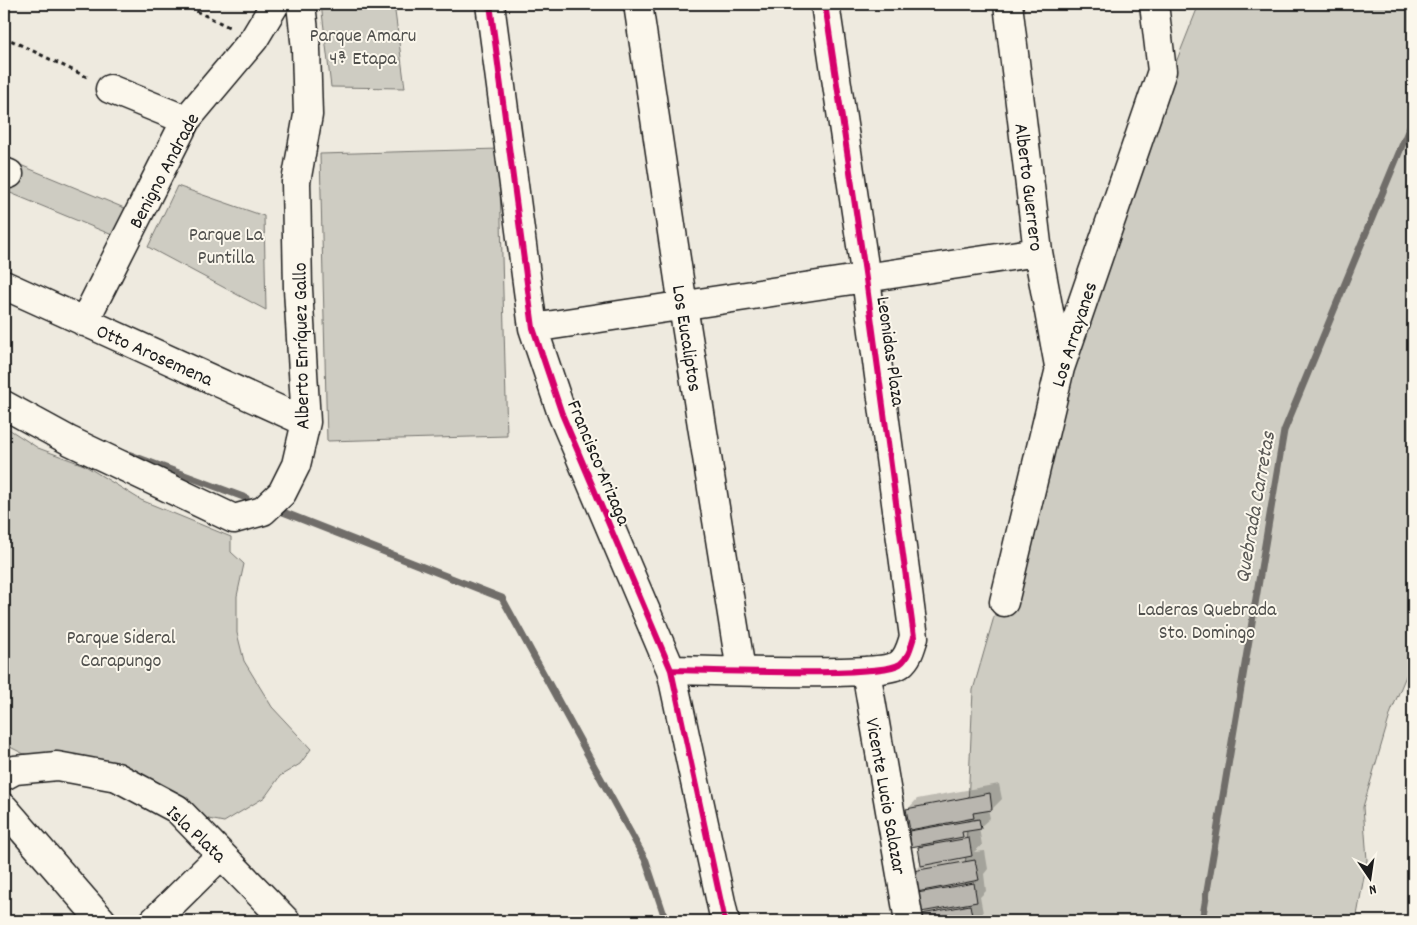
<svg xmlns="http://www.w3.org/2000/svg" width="1417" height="925" viewBox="0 0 1417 925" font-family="Dekko,sans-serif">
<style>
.green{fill:#ceccc2;stroke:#75746f}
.shadow{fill:#0003}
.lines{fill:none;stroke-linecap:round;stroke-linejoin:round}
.stream{stroke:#6f6d69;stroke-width:7}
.building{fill:#b9b6af;stroke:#1c1c1c}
.minor-casing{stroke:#1c1c1c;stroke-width:31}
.path{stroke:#1c1c1c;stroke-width:3;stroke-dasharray:4 4;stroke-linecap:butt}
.minor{stroke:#fbf7ec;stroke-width:28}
.cycleway-casing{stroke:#fbf7ec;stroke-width:9}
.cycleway{stroke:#d6006c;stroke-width:6}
.labels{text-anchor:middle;stroke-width:4;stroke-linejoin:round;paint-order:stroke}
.park-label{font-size:20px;fill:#51514e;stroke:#fbf7ec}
.street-label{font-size:20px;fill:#1c1c1c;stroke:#fbf7ec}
.water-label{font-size:21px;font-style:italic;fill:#5a5956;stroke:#fbf7ec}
</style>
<rect width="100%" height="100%" fill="#eeeadf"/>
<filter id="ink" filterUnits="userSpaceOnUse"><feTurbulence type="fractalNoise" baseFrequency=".02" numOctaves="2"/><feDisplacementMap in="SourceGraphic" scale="10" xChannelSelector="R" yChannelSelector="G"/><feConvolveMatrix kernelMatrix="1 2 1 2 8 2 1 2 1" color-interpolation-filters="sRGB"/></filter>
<g filter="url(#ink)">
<path class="green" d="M321 4H394L405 88 331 87Z
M1199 4H1413V659L1391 712 1363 807 1367 860 1356 921H963L973 690 1043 446 1063 349Z
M499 149 507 436 327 441 320 154Z
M18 164 134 212 122 239 8 192Z
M177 186 264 216 266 310 148 247Z
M4 426 38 448 84 465 141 500 231 537V552L244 564 237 596V633L244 661 272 707 311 749 300 764 280 776 265 797 224 822 198 817 68 758 24 754 4 744Z"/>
<path class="shadow" d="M999 784 1002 799 992 809H988L990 818 979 828 982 845 974 852 985 851 988 869 984 874 986 891 980 897 983 913 974 921H924L923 914 927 910 919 893 923 890 914 872 922 864 919 848 924 843 910 832 915 827 908 809 917 799Z"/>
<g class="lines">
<path class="stream" d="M128 454 246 498
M283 512 502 598 646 861 666 921
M1202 921 1284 431 1413 119"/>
</g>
<path class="building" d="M990 793 992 810 973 813 974 818 910 830 906 809Z
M979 819 981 829 962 832 963 837 911 847 909 831Z
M969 838 972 856 921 866 918 847Z
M975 860 979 880 917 892 913 871Z
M974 883 977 902 921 912 917 893Z
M970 905 973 921H923L922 914Z"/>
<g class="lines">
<defs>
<path id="minor" d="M490 4 533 328 562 414 671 670 725 921
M638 4 683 306 741 671
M1008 4 1038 252 1059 366
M110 89 186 120
M4 172 9 174
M4 285 306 422
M84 322 186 120 254 39 275 4
M533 328 1038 252
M4 405 70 441 234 519 263 511 282 493 296 465 306 422 298 289 296 182 308 115 306 49 301 4
M1004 602 1060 368 1162 71 1154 4
M671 670C706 670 881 678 900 664 909 657 911 646 914 637L866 279 825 4
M866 671 909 921
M4 776 15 770 57 766 117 777 177 809 286 921
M4 808 102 921
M154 921 221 855"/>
</defs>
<use href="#minor" class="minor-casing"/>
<path class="path" d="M182 4 231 28
M4 37 89 78"/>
<use href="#minor" class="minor"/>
<defs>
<path id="cycleway" d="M490 4 533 328 562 414 671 670 725 921
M671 670C706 670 881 678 900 664 909 657 911 646 914 637L866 279 825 4"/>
</defs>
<use href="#cycleway" class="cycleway-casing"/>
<use href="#cycleway" class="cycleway"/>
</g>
</g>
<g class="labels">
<g class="park-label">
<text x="363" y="41">Parque Amaru<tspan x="363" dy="23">4ª Etapa</tspan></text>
<text x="226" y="240">Parque La<tspan x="226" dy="23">Puntilla</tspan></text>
<text x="1207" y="615">Laderas Quebrada<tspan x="1207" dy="23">Sto. Domingo</tspan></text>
<text x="121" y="643">Parque Sideral<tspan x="121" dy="23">Carapungo</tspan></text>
</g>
<g class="street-label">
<text transform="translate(163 170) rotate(-62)" y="7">Benigno Andrade</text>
<text transform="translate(1030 187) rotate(83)" y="7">Alberto Guerrero</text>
<text transform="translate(1073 334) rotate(-72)" y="7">Los Arrayanes</text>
<text transform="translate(688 338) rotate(81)" y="7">Los Eucaliptos</text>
<text transform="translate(300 346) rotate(-91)" y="7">Alberto Enríquez Gallo</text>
<text transform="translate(892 351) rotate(82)" y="7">Leonidas Plaza</text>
<text transform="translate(155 354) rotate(24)" y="7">Otto Arosemena</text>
<text transform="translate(600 462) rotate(67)" y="7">Francisco Arizaga</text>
<text transform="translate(887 796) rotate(80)" y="7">Vicente Lucio Salazar</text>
<text transform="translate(197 833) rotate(43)" y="7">Isla Plata</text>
</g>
<g class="water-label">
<text transform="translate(1254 507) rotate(-80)" y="7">Quebrada Carretas</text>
</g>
</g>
<rect width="1417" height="925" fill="none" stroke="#fbf7ec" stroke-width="20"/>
<rect x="10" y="10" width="1397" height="905" fill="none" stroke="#1c1c1c" stroke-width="2" filter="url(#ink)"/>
<g transform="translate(1370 878) rotate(167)" stroke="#fbf7ec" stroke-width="4" paint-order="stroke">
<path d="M0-4L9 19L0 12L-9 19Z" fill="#1c1c1c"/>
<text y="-8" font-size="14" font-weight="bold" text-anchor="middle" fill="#1c1c1c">N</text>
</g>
</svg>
